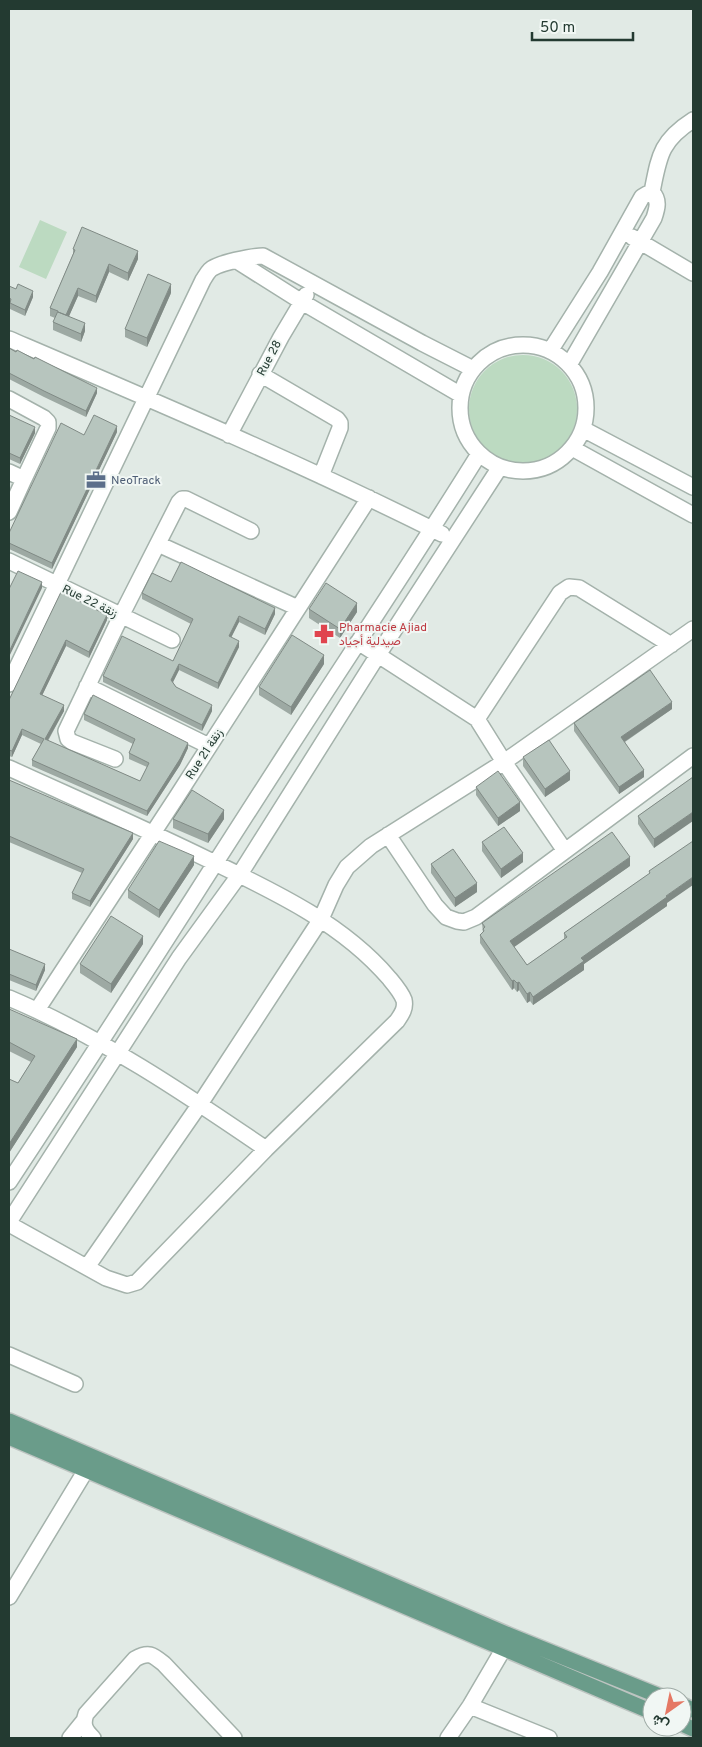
<svg xmlns="http://www.w3.org/2000/svg" width="702" height="1747" viewBox="0 0 702 1747" font-family="Overpass,Vazirmatn,sans-serif">
<style>
.green{fill:#bcdac1}
.lines{fill:none;stroke-linecap:round;stroke-linejoin:round}
.minor-casing{stroke:#a4b2ab;stroke-width:18}
.major-casing{stroke:#bdc4c1;stroke-width:18}
.minor{stroke:#fff;stroke-width:15}
.major{stroke:#6a9c8a;stroke-width:15}
.wall{fill:#9da9a3}
.shaded-wall{fill:#808a85}
.building{fill:#b7c5be;stroke:#808a85}
.labels{text-anchor:middle;stroke-width:4;stroke-linejoin:round;paint-order:stroke}
.street-label{font-size:12px;fill:#233a31;stroke:#f1f7f4}
.service-label{font-size:12px;fill:#4e5e75;stroke:#f1f7f4;text-anchor:start}
.health-label{font-size:12px;fill:#be3a42;stroke:#f1f7f4;text-anchor:start}
</style>
<rect width="100%" height="100%" fill="#e1eae5"/>
<path class="green" d="M40 220 67 232 46 279 19 267Z
M469 409a54 54 0 1 1 108 0a54 54 0 1 1-108 0Z"/>
<g class="lines">
<defs>
<path id="minor" d="M632 237 693 273
M237 261 302 302 461 395
M9 339C154 401 300 463 442 534
M460 408a63 63 0 1 1 126 0a63 63 0 1 1-126 0Z
M550 351 600 272 642 197 647 194 652 192
M569 365 654 218C657 209 660 200 652 192 659 157 660 141 693 120
M260 374 337 419 340 423V428L321 476
M9 399 44 418 48 422V428L24 479
M583 429 693 487
M229 435 281 337 306 295
M572 448 693 515
M9 472 24 479 9 512
M158 544 298 608
M9 561 172 640
M358 642 477 719 504 762 565 851
M9 684 203 280C205 277 207 273 210 270 217 263 253 256 263 256L422 343 473 369
M87 686 209 746
M477 719 560 593 569 587 579 588 671 645
M115 759 72 742 68 739 66 731 121 616 179 502 182 499H186L251 531
M9 768C77 799 146 829 213 862 275 892 343 924 389 978 394 984 401 992 404 1000 406 1009 401 1015 397 1021L266 1149 137 1282 127 1285 106 1278 9 1224
M388 835 435 905 446 917 457 921 464 922 476 917 693 756
M9 998C101 1037 184 1093 266 1149
M37 1010 176 798 369 498
M9 1182C104 1039 195 894 288 750 352 651 417 554 479 454
M9 1222 179 958 240 874 378 655 500 467
M87 1267 200 1104 321 919 336 885 347 867 371 846 504 762 693 629
M9 1355 75 1384
M9 1597 86 1470
M470 1706 549 1738
M70 1738 83 1722
M93 1738C85 1730 82 1725 86 1714L135 1659C149 1651 153 1655 164 1664L234 1738
M448 1738 470 1706 504 1648"/>
<path id="major" d="M9 1421 511 1636 662 1697
M9 1437 652 1712
M682 1705 693 1710
M682 1724 693 1729"/>
</defs>
<use href="#minor" class="minor-casing"/>
<use href="#major" class="major-casing"/>
<use href="#minor" class="minor"/>
<use href="#major" class="major"/>
</g>
<path class="wall" d="M73 249 138 259 128 281 109 272 96 303 78 296 69 316 85 331 81 342 53 330V322L55 318 50 316V308L73 254Z
M9 286 33 297 25 316 10 309V304H9Z
M171 293 147 347 125 337V329Z
M9 348 97 393 86 417 44 397 9 379Z
M9 415 35 433 20 464 9 459Z
M117 432 52 569 9 549V533L84 435Z
M171 582 275 614 265 635 239 622 231 637 239 647 218 689 179 670 173 682 176 687 212 711 202 731 103 682V676L173 661 191 624 142 599V593Z
M61 592 107 620 89 658 66 646 42 695 64 711 48 741 140 781 147 767 129 759V753L133 744 84 720V714L188 748 180 765 147 816 32 766V760L41 744 22 735 12 757 9 756V700Z
M309 609 357 612 340 638 309 618Z
M324 664 291 715 259 695V687Z
M672 709 625 742 644 777 619 794 574 731V723Z
M523 757 570 780 545 797 523 766Z
M693 777 654 848 638 824V816Z
M9 780 133 839 90 907 72 899V893L82 873 9 842Z
M476 787 520 811 498 826 476 795Z
M173 819H224L208 843 173 828Z
M482 842 523 862 501 878 482 851Z
M431 864 477 892 455 907 431 873Z
M194 865 159 918 128 898V890Z
M630 866 513 947 527 965 564 939V933L649 874V871L667 903V906L584 964V970L533 1005 530 1001 527 1003 519 990 517 992 514 988 512 990 480 943V935L483 933 482 923Z
M143 944 111 993 80 973V964Z
M9 949 45 970 36 991 9 980Z
M9 1009 77 1047 9 1153V1079L18 1083 31 1062 9 1051Z"/>
<path class="shaded-wall" d="M138 251V259L128 281V273Z
M109 264V272L96 303V296Z
M171 284V293L147 347V338Z
M78 288V296L66 323V315Z
M33 291V297L25 316V310Z
M85 323V331L81 342V334Z
M97 388V393L86 417V411Z
M117 426V432L52 569V563Z
M35 427V433L20 464V458Z
M42 582V588L9 657V652Z
M357 603V612L340 638V629Z
M275 608V614L265 635V629Z
M107 615V620L89 658V652Z
M239 616V622L229 642V636Z
M66 640V646L40 700V694Z
M239 641V647L218 689V683Z
M324 655V664L291 715V707Z
M179 664V670L171 686V680Z
M672 702V709L621 744V737Z
M64 705V711L45 745V739Z
M212 705V711L202 731V725Z
M22 729V735L12 757V751Z
M188 743V748L180 765 147 816V811Z
M644 770V777L619 794V787Z
M570 771V780L545 797V789Z
M520 802V811L498 826V818Z
M224 810V819L208 843V834Z
M693 812V821L654 848V839Z
M133 833V839L90 907V901Z
M523 853V862L501 878V869Z
M194 856V865L159 918V910Z
M630 857V866L510 950V941Z
M693 877V885L667 903V906L584 964V970L533 1005V997L581 958 666 896Z
M477 883V892L455 907V898Z
M143 936V944L111 993V984Z
M45 964V970L36 991V985Z
M514 980V988L512 990V981Z
M519 982V990L517 992V983Z
M530 992V1001L527 1003V994Z
M77 1039V1047L9 1153V1144Z"/>
<path class="building" d="M82 227 138 251 128 273 109 264 96 296 78 288 66 315 58 312 85 323 81 334 53 322 58 311 50 308 75 250 73 249Z
M148 274 171 284 147 338 125 329Z
M18 284 33 291 25 310 10 303 11 299 9 298V286L16 289Z
M9 348 16 352 17 350 34 359 35 357 97 388 86 411 44 391 9 373Z
M9 415 35 427 20 458 9 453Z
M94 415 117 426 52 563 9 543V533L61 423 84 435Z
M181 562 275 608 265 629 239 616 229 636 239 641 218 683 179 664 171 680 176 687 212 705 202 725 103 676 122 636 173 661 193 619 142 593 152 573 171 582Z
M18 571 42 582 9 652V589Z
M326 583 357 603 340 629 309 609Z
M61 592 107 615 89 652 66 640 40 694 64 705 45 739 140 781 149 763 129 753 135 739 84 714 93 695 188 743 180 759 147 811 32 760 44 739 22 729 12 751 9 750V700Z
M292 635 324 655 291 707 259 687Z
M650 670 672 702 621 737 644 770 619 787 574 723Z
M549 740 570 771 545 789 523 757Z
M498 771 520 802 498 818 476 787Z
M693 777V812L654 839 638 816Z
M9 780 133 833 90 901 72 893 84 869 9 836Z
M192 790 224 810 208 834 173 819Z
M504 827 523 853 501 869 482 842Z
M612 832 630 857 510 941 527 965 567 937 564 933 650 873 649 871 693 841V877L666 896 667 897 581 958 584 961 533 997 530 992 527 994 519 982 517 983 514 980 512 981 480 935 484 931 483 929 485 927 482 923Z
M159 841 194 856 159 910 128 890Z
M453 849 477 883 455 898 431 864Z
M111 916 143 936 111 984 80 964Z
M9 949 45 964 36 985 9 974Z
M9 1009 77 1039 9 1144V1079L18 1083 35 1056 9 1042Z"/>
<defs>
<symbol id="office-bare" viewBox="-9 -9 18 18"><path d="M-6-3h4V-5.5h4V-3h4V5H-6ZM-1-4.5V-3h2v-1.5ZM-6 0V1H6V0Z" fill="#5c6f8a" stroke="#f1f7f4" stroke-width="2.5" paint-order="stroke"/></symbol>
<symbol id="pharmacy-bare" viewBox="-9 -9 18 18"><path d="M-2-6h4v4h4v4h-4v4h-4v-4h-4v-4h4Z" fill="#e0444e" stroke="#f1f7f4" stroke-width="2.5" paint-order="stroke"/></symbol>
</defs>
<g fill-rule="evenodd">
<use href="#office-bare" x="82" y="466" width="28" height="28"/>
<use href="#pharmacy-bare" x="310" y="620" width="28" height="28"/>
</g>
<g class="labels">
<g class="street-label">
<text transform="translate(269 358) rotate(-62)" y="4">Rue 28</text>
<text transform="translate(90 601) rotate(26)" y="4">Rue 22 زنقة</text>
<text transform="translate(204 754) rotate(-57)" y="4">Rue 21 زنقة</text>
</g>
<g class="service-label">
<text x="111" y="484">NeoTrack</text>
</g>
<g class="health-label">
<text x="339" y="631">Pharmacie Ajiad<tspan x="339" dy="14">صيدلية أجياد</tspan></text>
</g>
</g>
<rect width="702" height="1747" fill="none" stroke="#233a31" stroke-width="20"/>
<g transform="translate(667 1712) rotate(213)"><circle r="24" fill="#f1f7f4" stroke="#9faba6"/>
<path d="M0-4L9 19L0 12L-9 19Z" fill="#e57864"/>
<text y="-8" font-size="14" font-weight="bold" text-anchor="middle" fill="#233a31">ش</text>
</g>
<path d="M532 32v8h101v-8" fill="none" stroke="#233a31" stroke-width="2.5"/>
<text x="540" y="32" font-size="15" fill="#233a31" stroke="#f1f7f4" stroke-width="4" paint-order="stroke">50 m</text>
</svg>
